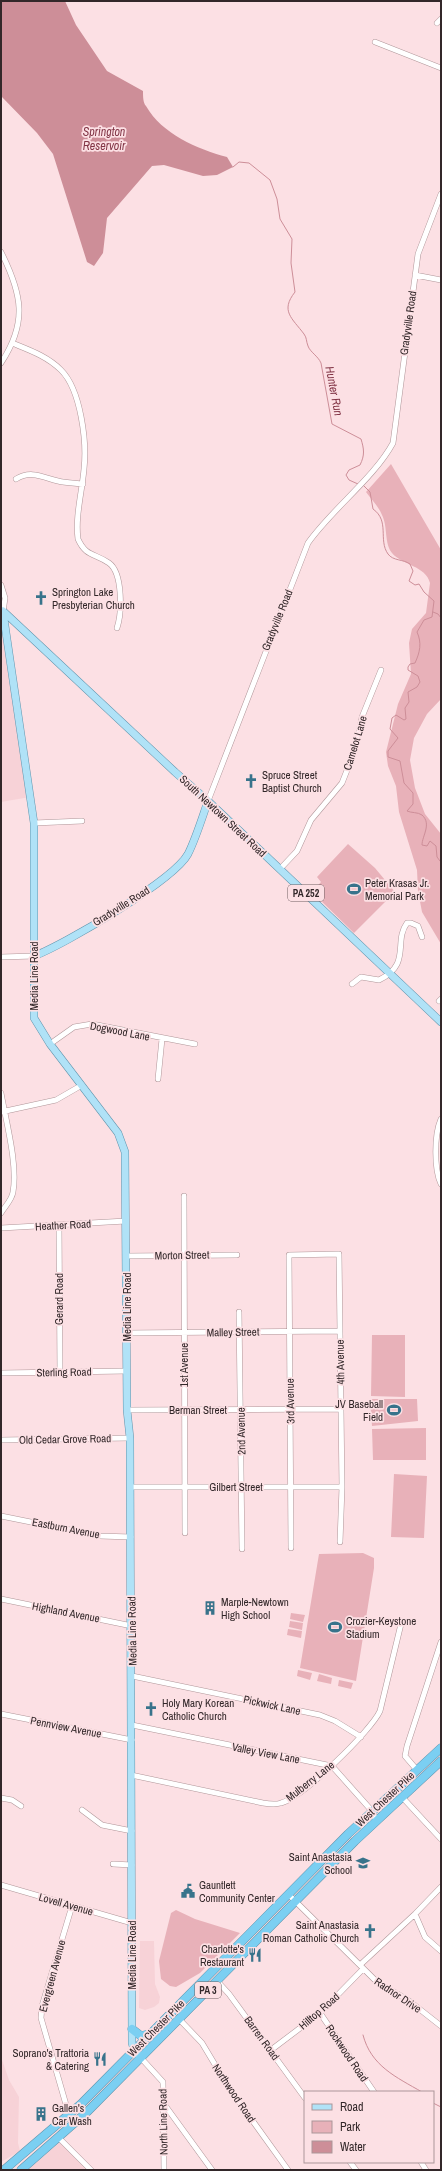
<svg xmlns="http://www.w3.org/2000/svg" width="442" height="2171" viewBox="0 0 442 2171" font-family="'Archivo Narrow',sans-serif">
<style>
.built{fill:#f7d2d7}
.green{fill:#e8b1b9}
.water{fill:#cd8e98}
.lines{fill:none;stroke-linecap:round;stroke-linejoin:round}
.stream{stroke:#cd8e98;stroke-width:1}
.minor-casing{stroke:#b09699;stroke-width:6}
.major-casing{stroke:#6194ac;stroke-width:8}
.highway-casing{stroke:#6194ac;stroke-width:9}
.minor{stroke:#fff;stroke-width:5}
.major{stroke:#b0e2f7;stroke-width:7}
.highway{stroke:#7bcff2;stroke-width:8}
.labels{text-anchor:middle;stroke-width:3.5;stroke-linejoin:round;paint-order:stroke}
.shield{fill:#fce0e4;stroke:#6f5e61;stroke-width:1}
.shield-label{font-size:10px;font-weight:bold;fill:#322729}
.street-label{font-size:11px;fill:#322729;stroke:#fce0e4}
.poi-label{font-size:11px;fill:#322729;stroke:#fce0e4;text-anchor:start}
.water-label{font-size:12px;font-style:italic;fill:#823546;stroke:#fce0e4}
</style>
<rect width="100%" height="100%" fill="#fce0e4"/>
<path class="built" d="M1 610 30 797 1 802Z
M140 1941H154L155 1984 160 1997 159 2003 154 2007 145 2010 139 2008Z
M1 2057 9 2080 19 2097 18 2143 20 2151 1 2162Z
M60 2142 86 2170H28Z"/>
<path class="green" d="M391 464 441 550V699L427 714 414 738 410 760 415 788 425 814 441 834V944L422 912 418 891 417 870 399 812 396 786 388 766 386 752 398 704 411 674 409 643 412 629 426 613 430 583C426 566 402 565 392 553 384 543 388 527 382 515 379 507 371 499 366 492Z
M348 844 375 868 395 892 354 933 312 892 321 882 317 877Z
M372 1335H405V1397L371 1396Z
M370 1399H417L418 1421 372 1426Z
M426 1428V1460H373L372 1429Z
M394 1474 427 1476 424 1538 391 1537Z
M363 1553 374 1558V1568L356 1681 300 1668 319 1554Z
M291 1613 305 1615 303 1622 290 1619Z
M290 1621 303 1623 302 1630 289 1627Z
M288 1629 302 1631 301 1638 287 1635Z
M298 1670 312 1673 310 1680 297 1676Z
M319 1674 332 1678 331 1684 317 1681Z
M339 1680 353 1683 351 1689 338 1686Z
M176 1910 195 1919 240 1933 200 1973 176 1987 170 1986 161 1979 159 1961 171 1913Z"/>
<path class="water" d="M1 1H65L76 25 107 71 143 91C143 96 143 103 146 106 162 134 197 149 227 157L233 167 217 175 203 176 164 165 152 166 107 218 103 253 94 266 87 262 53 154 37 133 1 96Z"/>
<g class="lines">
<path class="stream" d="M233 167 239 162 249 163 270 180 277 199 280 219 292 239 291 263 295 292C280 311 292 318 304 334 307 338 306 341 308 346 310 352 318 356 321 363L332 424 361 439C364 449 365 455 360 465L349 470 346 475 349 480 358 484
M363 485 370 492 373 509C390 521 378 540 388 554 393 561 403 559 410 564L413 571 409 581 415 585 419 584 424 592 434 601 432 617 424 620 417 632C422 643 420 652 415 663L410 664 408 667V670L418 676 420 682 417 687 408 692 409 702 405 708 406 719 404 720 396 715 392 718 390 729 398 738 388 751V757L400 761 404 783 413 793V804L407 811C411 813 418 812 422 815 432 824 422 836 422 845L427 846 430 841 436 846 437 857 440 861
M433 612 438 614 441 618
M363 2035C371 2066 396 2077 422 2092
M433 2103 441 2107"/>
<defs>
<path id="minor" d="M437 23 441 19
M375 42 441 68
M1 252C22 294 28 322 1 363
M415 275 441 280
M12 343C29 350 47 356 61 370 81 390 87 442 84 469 82 492 75 517 78 539 86 557 95 553 109 563 123 573 122 613 117 628
M16 479C31 470 42 477 58 481 66 483 74 483 83 484
M1 585 5 598 3 612
M208 801 308 543C332 509 374 478 393 443L418 254 441 194
M34 823 82 821
M280 869 297 851 311 820 342 783 355 750 362 717 381 670
M1 957 34 956
M352 984 361 977 379 980C412 964 393 942 407 923H411L418 926 422 937
M439 1001 441 999
M50 1044 74 1027 92 1024 195 1044
M158 1079 162 1039
M1 1093C6 1121 18 1165 13 1192 12 1200 5 1206 1 1213
M1 1112 56 1100 82 1085
M441 1119C434 1135 434 1169 441 1184
M184 1196 185 1533
M59 1225 60 1373
M1 1228 126 1221
M126 1256 237 1255
M239 1312 242 1549
M127 1333 340 1331
M1 1373 127 1371
M127 1410 341 1409
M1 1440 130 1438
M130 1487H342
M1 1516 100 1536 131 1537
M291 1548 289 1255 339 1254 342 1487 340 1542
M1 1599 132 1626
M132 1676 320 1715 335 1721 361 1737
M1 1714 132 1740
M132 1725 332 1766 372 1811 376 1820
M417 1770 405 1756 407 1746 441 1642
M131 1775 263 1803C269 1804 275 1805 281 1803 302 1798 371 1731 380 1711L401 1624
M402 1797 441 1839
M1 1798 12 1800 21 1806
M82 1810 102 1825 132 1831
M113 1864 132 1865
M1 1885 132 1923
M288 1894 377 1982 408 2000 441 2026
M415 1914 425 1937 441 1951
M360 1965 415 1914 441 1887
M217 1981 229 1994 305 2098
M320 2013 374 2092
M179 2019 202 2043 229 2088 288 2170
M271 2050 320 2013 363 1969
M141 2058 163 2082 164 2170
M164 2104 212 2170
M69 2115 41 2018 42 2006 72 1906
M59 2138 91 2170
M350 2162 356 2170
M421 2162 426 2170"/>
<path id="major" d="M3 611 175 772 208 801 441 1022
M3 612 34 823V1018L50 1044 118 1133 125 1152 127 1410 130 1438 132 2043 134 2050 141 2058
M34 956C64 945 174 880 188 854 196 838 202 818 208 801"/>
<path id="highway" d="M132 2029 141 2036 149 2034
M4 2170 81 2104 348 1834 441 1748
M21 2170 88 2111 355 1841 441 1761"/>
</defs>
<use href="#minor" class="minor-casing"/>
<use href="#major" class="major-casing"/>
<use href="#highway" class="highway-casing"/>
<use href="#minor" class="minor"/>
<use href="#major" class="major"/>
<use href="#highway" class="highway"/>
</g>
<defs>
<symbol id="church-bare" viewBox="-9 -9 18 18"><path d="M-1.2-6h2.4v3.5h3.3v2.4h-3.3V6h-2.4V-.1h-3.3v-2.4h3.3Z" fill="#38738b" stroke="#fce0e4" stroke-width="2.5" paint-order="stroke"/></symbol>
<symbol id="stadium-bare" viewBox="-9 -9 18 18"><path d="M0-5a6.5 5 0 1 0 0 10a6.5 5 0 1 0 0-10ZM-3.5-1.8h7v3.6h-7Z" fill="#38738b" stroke="#fce0e4" stroke-width="2.5" paint-order="stroke"/></symbol>
<symbol id="building-bare" viewBox="-9 -9 18 18"><path d="M-4-6H4V6H1V3H-1V6H-4ZM-2.5-4.3h1.7v1.8h-1.7ZM.8-4.3h1.7v1.8H.8ZM-2.5-1h1.7V.8h-1.7ZM.8-1h1.7V.8H.8Z" fill="#38738b" stroke="#fce0e4" stroke-width="2.5" paint-order="stroke"/></symbol>
<symbol id="school-bare" viewBox="-9 -9 18 18"><path d="M0-5L7-2L0 1L-7-2ZM-4 1L0 2.5L4 1V4Q0 6-4 4Z" fill="#38738b" stroke="#fce0e4" stroke-width="2.5" paint-order="stroke"/></symbol>
<symbol id="civic-bare" viewBox="-9 -9 18 18"><path d="M-.6-6.5H3V-4.5H.6V-3L4-1V1h2V6H-6V1h2V-1L-.6-3ZM-1.2 2.5V6h2.4V2.5Z" fill="#38738b" stroke="#fce0e4" stroke-width="2.5" paint-order="stroke"/></symbol>
<symbol id="restaurant-bare" viewBox="-9 -9 18 18"><path d="M-5-6h1v4h1v-4h1v4h1v-4h1v5L-1.5 .5V6h-2V.5L-5-1ZM5-6V6H3V1.5H1.5Q1.5-4 5-6Z" fill="#38738b" stroke="#fce0e4" stroke-width="2.5" paint-order="stroke"/></symbol>
</defs>
<g fill-rule="evenodd">
<use href="#church-bare" x="31" y="588" width="20" height="20"/>
<use href="#church-bare" x="241" y="771" width="20" height="20"/>
<use href="#stadium-bare" x="344" y="879" width="20" height="20"/>
<use href="#stadium-bare" x="384" y="1400" width="20" height="20"/>
<use href="#building-bare" x="200" y="1598" width="20" height="20"/>
<use href="#stadium-bare" x="325" y="1617" width="20" height="20"/>
<use href="#church-bare" x="141" y="1699" width="20" height="20"/>
<use href="#school-bare" x="353" y="1853" width="20" height="20"/>
<use href="#civic-bare" x="178" y="1881" width="20" height="20"/>
<use href="#church-bare" x="360" y="1921" width="20" height="20"/>
<use href="#restaurant-bare" x="245" y="1945" width="20" height="20"/>
<use href="#restaurant-bare" x="90" y="2049" width="20" height="20"/>
<use href="#building-bare" x="31" y="2104" width="20" height="20"/>
</g>
<g class="labels">
<g class="shield">
<rect x="288" y="885" width="36" height="16" rx="3"/>
<rect x="195" y="1982" width="26" height="16" rx="3"/>
</g>
<g class="shield-label">
<text x="306" y="897">PA 252</text>
<text x="208" y="1994">PA 3</text>
</g>
<g class="street-label">
<text transform="translate(408 323) rotate(-82)" y="4">Gradyville Road</text>
<text transform="translate(277 620) rotate(-68)" y="4">Gradyville Road</text>
<text transform="translate(355 743) rotate(-73)" y="4">Camelot Lane</text>
<text transform="translate(223 816) rotate(43)" y="4">South Newtown Street Road</text>
<text transform="translate(121 906) rotate(-32)" y="4">Gradyville Road</text>
<text transform="translate(34 976) rotate(-90)" y="4">Media Line Road</text>
<text transform="translate(120 1031) rotate(11)" y="4">Dogwood Lane</text>
<text transform="translate(63 1225) rotate(-3)" y="4">Heather Road</text>
<text transform="translate(182 1255) rotate(-1)" y="4">Morton Street</text>
<text transform="translate(59 1299) rotate(-90)" y="4">Gerard Road</text>
<text transform="translate(127 1307) rotate(-90)" y="4">Media Line Road</text>
<text transform="translate(233 1332) rotate(-1)" y="4">Malley Street</text>
<text transform="translate(340 1362) rotate(-91)" y="4">4th Avenue</text>
<text transform="translate(184 1365) rotate(-90)" y="4">1st Avenue</text>
<text transform="translate(64 1372) rotate(-1)" y="4">Sterling Road</text>
<text transform="translate(290 1401) rotate(-91)" y="4">3rd Avenue</text>
<text x="198" y="1414">Berman Street</text>
<text transform="translate(241 1431) rotate(-91)" y="4">2nd Avenue</text>
<text transform="translate(65 1439) rotate(-1)" y="4">Old Cedar Grove Road</text>
<text x="236" y="1491">Gilbert Street</text>
<text transform="translate(66 1528) rotate(11)" y="4">Eastburn Avenue</text>
<text transform="translate(66 1612) rotate(11)" y="4">Highland Avenue</text>
<text transform="translate(132 1631) rotate(-91)" y="4">Media Line Road</text>
<text transform="translate(272 1705) rotate(12)" y="4">Pickwick Lane</text>
<text transform="translate(66 1727) rotate(11)" y="4">Pennview Avenue</text>
<text transform="translate(266 1753) rotate(11)" y="4">Valley View Lane</text>
<text transform="translate(310 1781) rotate(-38)" y="4">Mulberry Lane</text>
<text transform="translate(385 1799) rotate(-43)" y="4">West Chester Pike</text>
<text transform="translate(66 1904) rotate(16)" y="4">Lovell Avenue</text>
<text transform="translate(132 1955) rotate(-90)" y="4">Media Line Road</text>
<text transform="translate(52 1976) rotate(-75)" y="4">Evergreen Avenue</text>
<text transform="translate(398 1995) rotate(34)" y="4">Radnor Drive</text>
<text transform="translate(319 2011) rotate(-41)" y="4">Hilltop Road</text>
<text transform="translate(156 2028) rotate(-45)" y="4">West Chester Pike</text>
<text transform="translate(262 2038) rotate(54)" y="4">Barren Road</text>
<text transform="translate(347 2053) rotate(56)" y="4">Rockwood Road</text>
<text transform="translate(234 2093) rotate(56)" y="4">Northwood Road</text>
<text transform="translate(163 2122) rotate(-91)" y="4">North Line Road</text>
</g>
<g class="poi-label">
<text x="52" y="596">Springton Lake<tspan x="52" dy="13">Presbyterian Church</tspan></text>
<text x="262" y="779">Spruce Street<tspan x="262" dy="13">Baptist Church</tspan></text>
<text x="365" y="887">Peter Krasas Jr.<tspan x="365" dy="13">Memorial Park</tspan></text>
<text x="383" y="1408" text-anchor="end">JV Baseball<tspan x="383" dy="13">Field</tspan></text>
<text x="221" y="1606">Marple-Newtown<tspan x="221" dy="13">High School</tspan></text>
<text x="346" y="1625">Crozier-Keystone<tspan x="346" dy="13">Stadium</tspan></text>
<text x="162" y="1707">Holy Mary Korean<tspan x="162" dy="13">Catholic Church</tspan></text>
<text x="352" y="1861" text-anchor="end">Saint Anastasia<tspan x="352" dy="13">School</tspan></text>
<text x="199" y="1889">Gauntlett<tspan x="199" dy="13">Community Center</tspan></text>
<text x="359" y="1929" text-anchor="end">Saint Anastasia<tspan x="359" dy="13">Roman Catholic Church</tspan></text>
<text x="244" y="1953" text-anchor="end">Charlotte's<tspan x="244" dy="13">Restaurant</tspan></text>
<text x="89" y="2057" text-anchor="end">Soprano's Trattoria<tspan x="89" dy="13">&amp; Catering</tspan></text>
<text x="52" y="2112">Gallen's<tspan x="52" dy="13">Car Wash</tspan></text>
</g>
<g class="water-label">
<text x="104" y="136">Springton<tspan x="104" dy="14">Reservoir</tspan></text>
<text transform="translate(334 391) rotate(79)" y="4">Hunter Run</text>
</g>
</g>
<rect width="442" height="2171" fill="none" stroke="#322729" stroke-width="4"/>
<rect x="304" y="2091" width="130" height="72" fill="#fce0e4" stroke="#ab9699"/>
<rect x="312" y="2104" width="20" height="6" fill="#b0e2f7" stroke="#ab9699"/>
<text x="340" y="2111" font-size="12" fill="#322729">Road</text>
<rect x="312" y="2121" width="20" height="12" fill="#e8b1b9" stroke="#ab9699"/>
<text x="340" y="2131" font-size="12" fill="#322729">Park</text>
<rect x="312" y="2141" width="20" height="12" fill="#cd8e98" stroke="#ab9699"/>
<text x="340" y="2151" font-size="12" fill="#322729">Water</text>
</svg>
